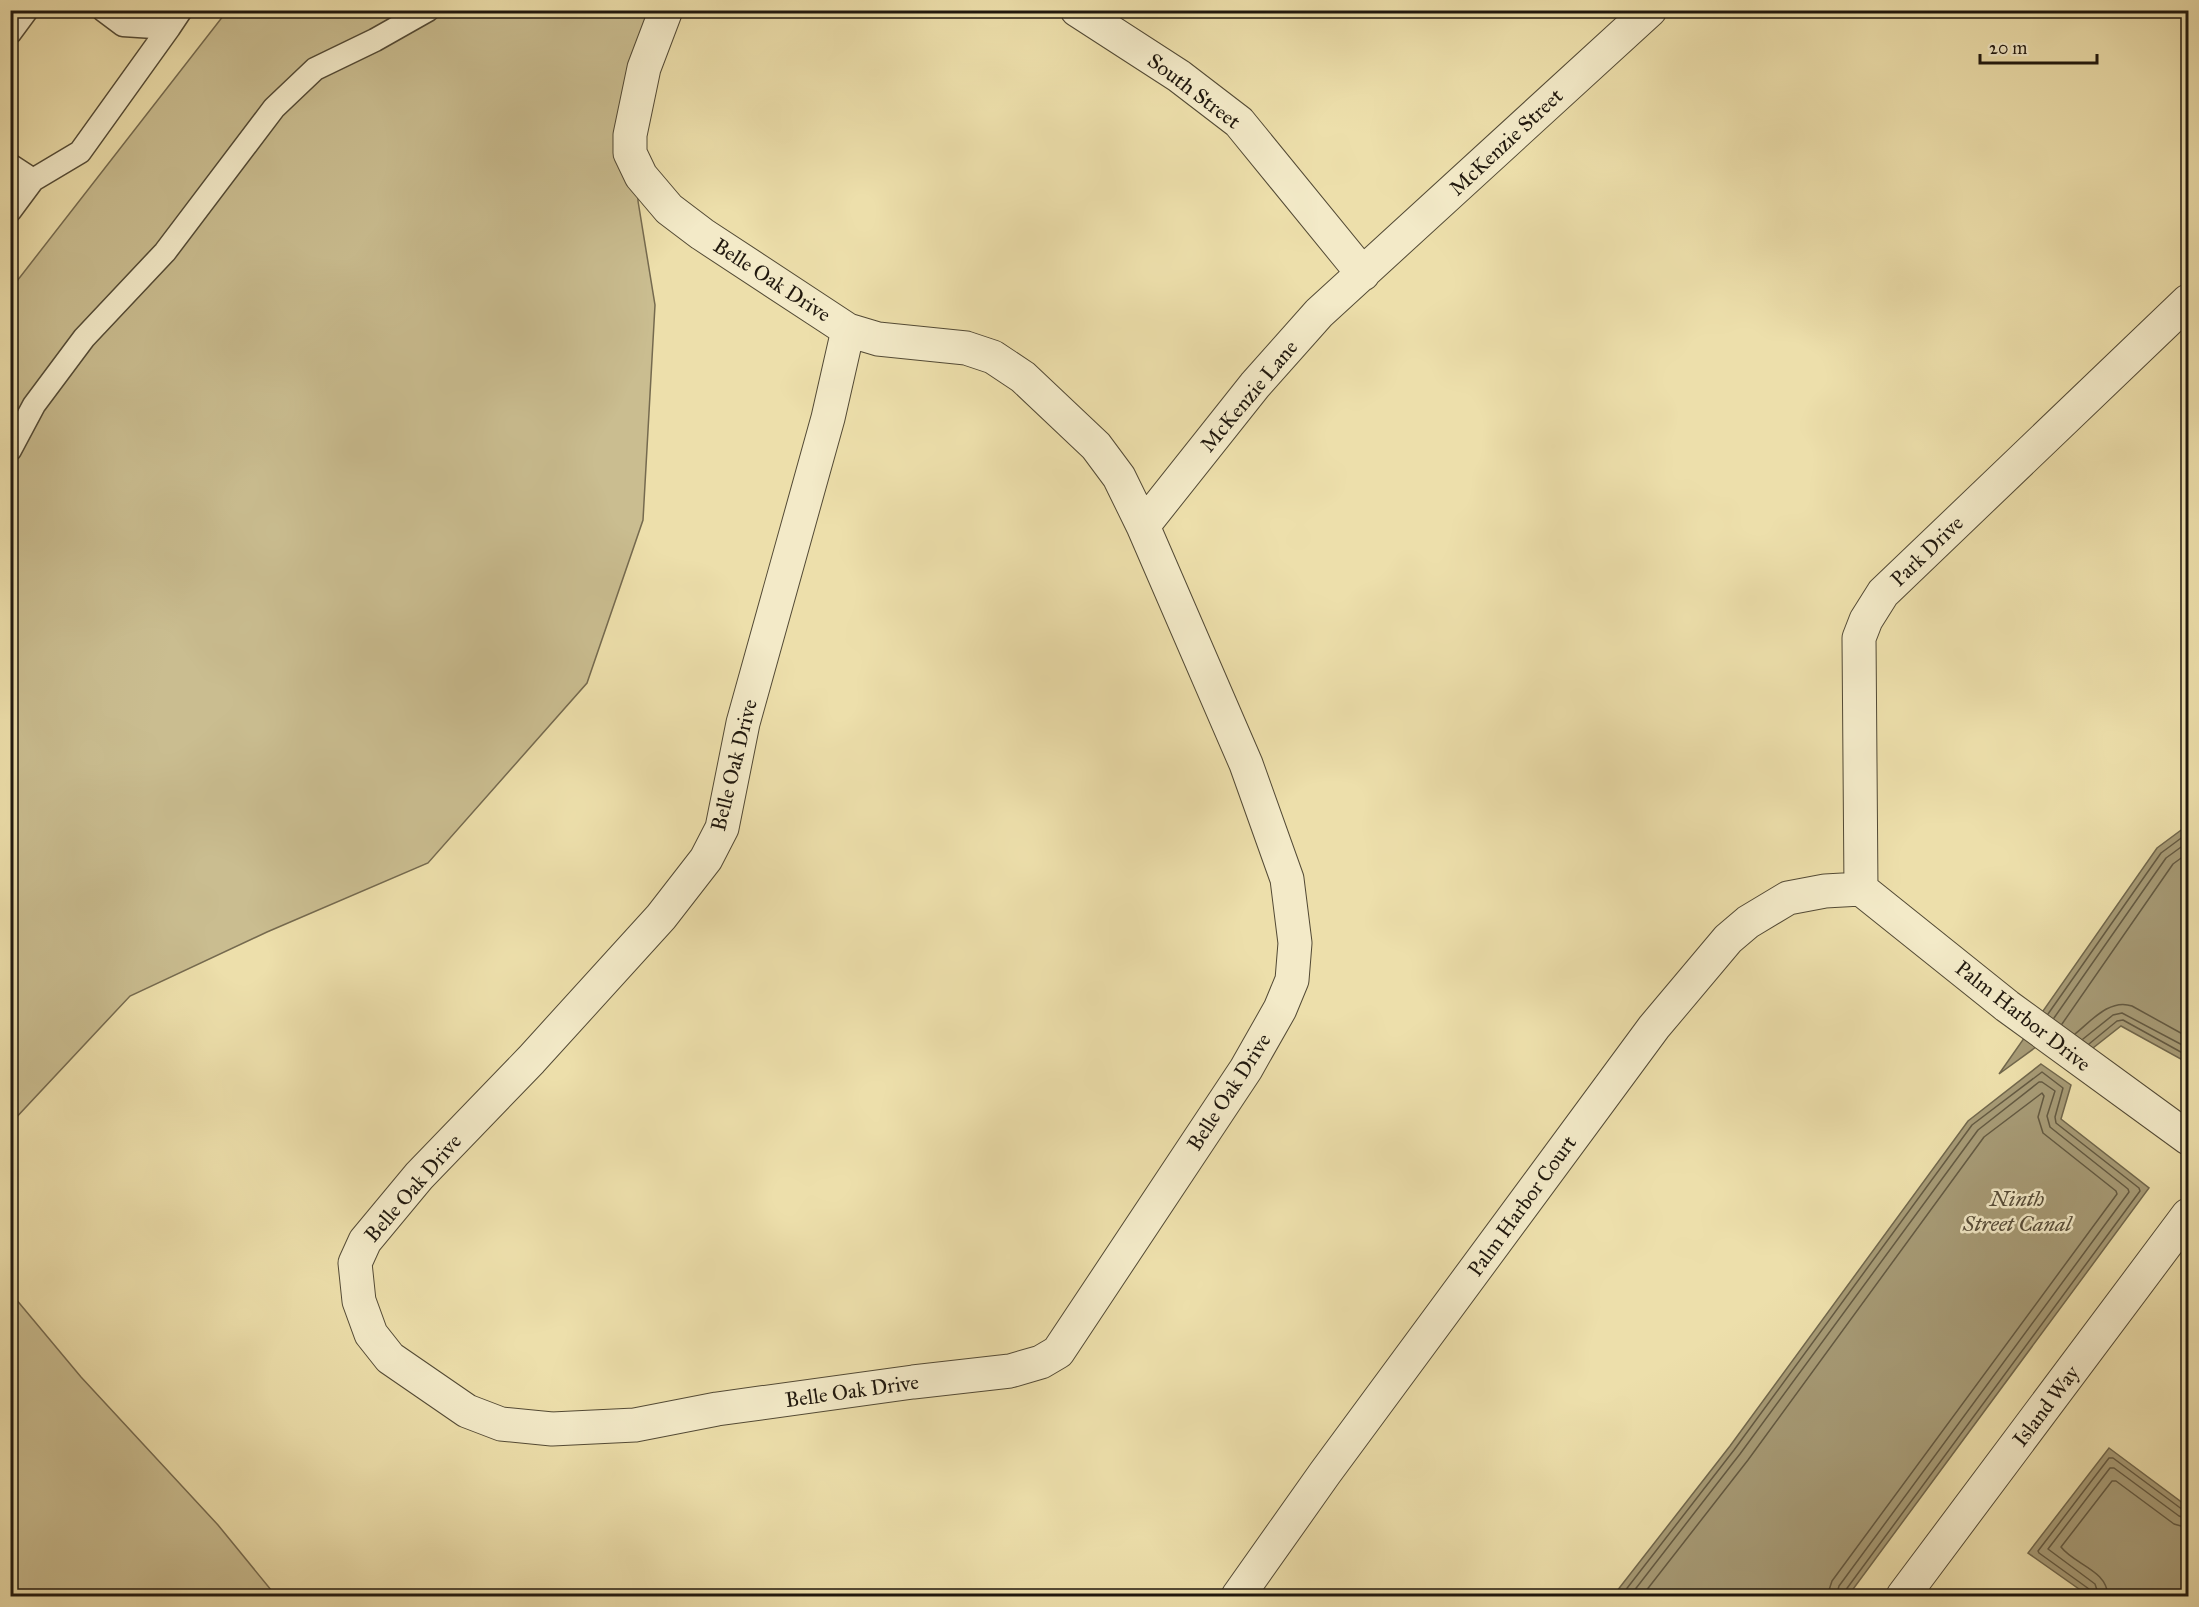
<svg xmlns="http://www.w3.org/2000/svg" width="2199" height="1607" viewBox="0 0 2199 1607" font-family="'IM FELL Great Primer',serif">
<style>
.green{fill:#cabd90;stroke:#756a4f;stroke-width:1.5}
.water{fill:#a79b76;stroke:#71674c;stroke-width:1.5}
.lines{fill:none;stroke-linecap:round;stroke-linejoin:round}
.shore{stroke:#645a42;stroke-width:1.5}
.lane-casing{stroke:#534a35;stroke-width:25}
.street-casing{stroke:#534a35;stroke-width:35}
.lane{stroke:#f3eac8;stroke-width:22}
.street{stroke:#f3eac8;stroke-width:33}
.labels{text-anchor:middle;stroke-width:5;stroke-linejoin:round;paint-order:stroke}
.street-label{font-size:21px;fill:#20180e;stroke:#f3eac8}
.water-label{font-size:22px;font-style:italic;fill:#564c38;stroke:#f3eac8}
</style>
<rect width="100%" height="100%" fill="#eddfab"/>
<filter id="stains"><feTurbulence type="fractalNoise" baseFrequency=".00333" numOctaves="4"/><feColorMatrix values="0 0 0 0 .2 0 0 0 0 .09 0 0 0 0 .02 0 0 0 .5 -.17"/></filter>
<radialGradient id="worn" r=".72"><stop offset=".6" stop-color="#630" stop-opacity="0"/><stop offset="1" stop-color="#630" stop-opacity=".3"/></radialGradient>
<path class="green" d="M227 11H653L639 70 638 201 655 305 643 520 587 683 428 863 267 932 130 996 11 1123 10 290Z
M10 1292 81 1377 218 1525 276 1596H11Z"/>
<path class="water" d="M2188 825V1063L2121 1026 2074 1063 2036 1047 1999 1074 2157 848Z
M2041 1064 2071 1085 2061 1119 2149 1188 1848 1596H1613L1730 1446 1968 1121Z
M2109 1448 2188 1507V1596H2089L2028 1553Z"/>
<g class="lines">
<path class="shore" d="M2048 1014 2161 853 2188 833
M2054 1018 2166 858 2188 842
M2062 1024 2173 864 2188 853
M2075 1034C2091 1021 2110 998 2132 1006L2188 1037
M2083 1039 2113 1015 2122 1013 2188 1048
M2089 1044 2117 1021 2123 1020 2188 1056
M1621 1596 1734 1450 1972 1125 2042 1072 2063 1088 2055 1117 2056 1123 2139 1188 2140 1191 1845 1591 1844 1596
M1630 1596 1740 1454 1978 1130 2039 1082H2042L2055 1091 2047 1116 2050 1127 2128 1189 2129 1192 1839 1586 1836 1596
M1642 1596 1748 1460 1984 1137 2042 1093 2044 1096 2038 1117 2043 1133 2116 1191 2117 1194 1832 1581 1827 1596
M2092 1596 2089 1589 2039 1553 2038 1551 2109 1458H2113L2183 1510 2188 1511
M2099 1596 2095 1584 2048 1549 2110 1468H2114L2179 1516 2188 1519
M2108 1596C2107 1570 2075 1565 2061 1547L2112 1481H2116L2174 1524 2188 1528"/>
<defs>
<path id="lane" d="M103 10 123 25 169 28 181 10
M10 33 27 10
M10 165 33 180 10 211
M33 180 80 152 169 28
M10 450 34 405 84 338 165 252 274 108 315 69 375 40 428 10"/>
<path id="street" d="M666 10 644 68 630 135V153L641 176 669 209 702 234 848 330 878 339 966 348 993 357 1023 377 1096 446 1119 477 1143 526 1246 764 1287 879 1295 943 1292 980 1280 1009 1246 1069 1058 1352 1041 1362 1010 1371 913 1382 717 1409 635 1425 552 1429 501 1424 467 1411 390 1358 371 1334 359 1301 355 1263 365 1241 419 1176 531 1060 661 917 706 859 722 828 743 723 828 418 848 330
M1077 10 1179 76 1239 122 1363 274
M1143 526 1255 385 1319 313 1650 10
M1861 889 1859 638 1866 620 1883 593 2188 301
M1861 889 2007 1006 2188 1138
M1238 1596 1325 1473 1654 1027 1728 939 1748 922 1788 898 1825 891 1861 889
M1903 1596 2188 1215"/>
</defs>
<use href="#lane" class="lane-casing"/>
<use href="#street" class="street-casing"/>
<use href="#lane" class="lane"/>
<use href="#street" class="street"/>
</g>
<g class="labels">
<g class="street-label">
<text transform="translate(1194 91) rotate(37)" y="7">South Street</text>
<text transform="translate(1506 142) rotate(-43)" y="7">McKenzie Street</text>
<text transform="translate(772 280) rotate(33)" y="7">Belle Oak Drive</text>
<text transform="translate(1249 396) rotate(-50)" y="7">McKenzie Lane</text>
<text transform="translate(1927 551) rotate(-44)" y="7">Park Drive</text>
<text transform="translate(734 765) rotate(-76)" y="7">Belle Oak Drive</text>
<text transform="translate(2023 1016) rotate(38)" y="7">Palm Harbor Drive</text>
<text transform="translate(1229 1092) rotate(-57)" y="7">Belle Oak Drive</text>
<text transform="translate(413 1188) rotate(-49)" y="7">Belle Oak Drive</text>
<text transform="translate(1522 1206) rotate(-54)" y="7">Palm Harbor Court</text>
<text transform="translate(852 1391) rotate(-8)" y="7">Belle Oak Drive</text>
<text transform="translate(2046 1406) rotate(-53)" y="7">Island Way</text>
</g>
<g class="water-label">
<text x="2017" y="1206">Ninth<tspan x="2017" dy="25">Street Canal</tspan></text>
</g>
</g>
<rect width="2199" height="1607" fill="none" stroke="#eddfab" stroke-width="36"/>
<rect x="12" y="12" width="2175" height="1583" fill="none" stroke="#20180e" stroke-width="3"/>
<rect x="18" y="18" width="2163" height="1571" fill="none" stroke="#20180e" stroke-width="1.5"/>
<path d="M1980 54v9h117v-9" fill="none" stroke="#20180e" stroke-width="3"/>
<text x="1989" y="54" font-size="18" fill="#20180e" stroke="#f3eac8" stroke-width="4.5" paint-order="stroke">20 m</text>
<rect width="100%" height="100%" filter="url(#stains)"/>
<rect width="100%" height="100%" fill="url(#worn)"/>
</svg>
